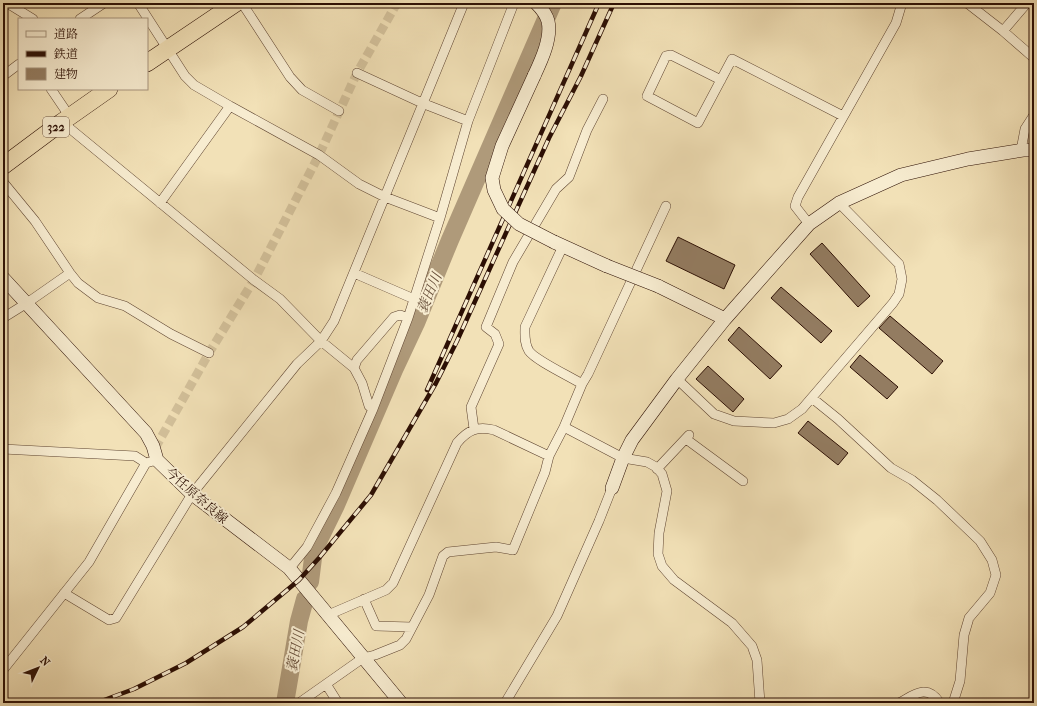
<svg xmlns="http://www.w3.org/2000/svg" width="1037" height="706" viewBox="0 0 1037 706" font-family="'IM FELL French Canon','Noto Serif JP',serif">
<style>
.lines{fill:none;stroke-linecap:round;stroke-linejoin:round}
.river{stroke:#af9a7a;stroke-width:18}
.building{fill:#937c61;stroke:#2c0f04}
.street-tunnel{stroke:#d4c29c;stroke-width:9;stroke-dasharray:9 4.5;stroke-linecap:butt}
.street-casing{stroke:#5e4431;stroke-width:10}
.secondary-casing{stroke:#2c0f04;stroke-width:14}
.highway-casing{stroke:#2c0f04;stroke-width:18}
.street{stroke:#f7ecd0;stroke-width:9}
.secondary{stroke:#f7ecd0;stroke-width:13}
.highway{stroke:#f2e1b7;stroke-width:17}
.rail-casing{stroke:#2c0f04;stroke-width:4.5}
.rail{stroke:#f7ecd0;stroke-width:3;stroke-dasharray:9;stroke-linecap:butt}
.secondary-bridge-casing{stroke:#2c0f04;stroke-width:14;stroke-linecap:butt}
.secondary-bridge{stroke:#f7ecd0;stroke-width:13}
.labels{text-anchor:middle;stroke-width:4;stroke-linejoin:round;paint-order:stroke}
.shield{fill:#f7ecd0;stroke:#695141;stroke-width:1}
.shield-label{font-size:12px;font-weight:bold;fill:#2c0f04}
.street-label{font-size:13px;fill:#2c0f04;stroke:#f7ecd0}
.water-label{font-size:14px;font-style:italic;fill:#674e39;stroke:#f7ecd0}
</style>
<rect width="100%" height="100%" fill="#f2e1b7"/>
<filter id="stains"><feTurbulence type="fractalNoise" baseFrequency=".005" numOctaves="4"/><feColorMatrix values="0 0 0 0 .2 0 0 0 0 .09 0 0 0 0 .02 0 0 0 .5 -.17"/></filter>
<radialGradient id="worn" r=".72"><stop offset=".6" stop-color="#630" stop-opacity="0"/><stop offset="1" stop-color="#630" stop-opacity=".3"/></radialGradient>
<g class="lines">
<path class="river" d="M310 582 314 550 336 505 394 370 416 323 450 240 553 3
M285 703 299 621 305 599"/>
</g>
<path class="building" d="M678 237 735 265 724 289 666 261Z
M822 243 870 296 858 307 810 254Z
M781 287 832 331 821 343 771 298Z
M890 316 943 361 932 374 879 328Z
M739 327 782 366 770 379 728 340Z
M860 355 898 387 887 399 850 367Z
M708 366 744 399 733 412 696 379Z
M808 421 848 453 838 465 798 433Z"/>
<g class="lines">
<path class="street-tunnel" d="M153 446 158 443 209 353 254 280 319 155 357 73 397 3"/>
<defs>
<path id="street" d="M7 3 33 19
M138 3 185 76 194 85 230 106 319 155 359 184 385 197 440 218
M242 3 290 77 302 90 339 111
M967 3 1003 31 1034 58
M80 19 104 3
M1003 31 1027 3
M357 73 422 103 468 121
M3 76 19 64
M721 80 671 55 666 56 647 96 698 123 732 59 843 116
M51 89 70 117
M62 122 254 280 280 299 321 341 354 368 362 383 369 406 373 409
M1021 150 1025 129 1034 115
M3 182 35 221 70 273 78 283 98 298 125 306 171 334 209 353
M160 203 230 106
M809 224 795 206 798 197 896 23 902 3
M354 273 414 299
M3 318 27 303 70 273
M354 368 357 360 394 317 400 315 408 318
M677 379 714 414 734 421 774 423 788 419 802 409 893 303 899 294 902 279 899 264 839 203
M582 384 588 374 666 206
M812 398 838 419 891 468 912 480 937 500 980 541 992 560 996 575 990 593 969 618 964 635 960 681 953 703
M564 427 623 458 647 462 656 467 662 474 667 491 659 533 658 554 662 566 674 580 732 623 752 646 757 660 760 703
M474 429 471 407 499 344 495 334 486 327 513 262 556 189 569 177 587 130 603 99
M686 439 743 481
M3 449 135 456 146 463
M657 469 689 435
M289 568 294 563 307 547 336 493 373 409 408 318 440 218 468 121 514 3
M64 593 109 620 116 618 192 494 297 364 321 341 334 321 464 3
M364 599 376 626 412 627
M328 615 386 590 393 583 457 443C468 430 477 426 494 430L549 456 564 427 582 384C571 377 535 360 529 351 524 343 525 335 525 327L563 246
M3 670 89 562 146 463 157 460
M326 684 338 703
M299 703 363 658 375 655 400 645 406 639 429 595 443 556 448 552 496 547 513 550 545 472 549 456
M505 703 557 616 599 521 612 488
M899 703C914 695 927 683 940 703"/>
<path id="secondary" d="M534 76C541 61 552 38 548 21 546 14 541 8 536 3
M554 242 607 266
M3 278 146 433 153 446 157 460 192 494 289 568 401 703
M658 286 725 319
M612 488 623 458 632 440 677 379 725 319 809 224 839 203 901 175 968 159 1023 150H1034"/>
<path id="highway" d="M147 63 236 3
M3 166 62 122 109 89"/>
</defs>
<use href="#street" class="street-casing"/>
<use href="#secondary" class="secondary-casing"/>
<use href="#highway" class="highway-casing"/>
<use href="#street" class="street"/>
<use href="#secondary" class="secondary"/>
<use href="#highway" class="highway"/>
<defs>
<path id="rail" d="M427 390 599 3
M96 703 134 689 186 663 243 627 299 580 319 558 371 495 436 383 457 341 549 138 581 76 614 3"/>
</defs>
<use href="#rail" class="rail-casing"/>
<use href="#rail" class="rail"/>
<defs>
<path id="secondary-bridge" d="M534 76 502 146 492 178 494 190 503 209 519 224 554 242
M607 266 658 286"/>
</defs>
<use href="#secondary-bridge" class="secondary-bridge-casing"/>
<use href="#secondary-bridge" class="secondary-bridge"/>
</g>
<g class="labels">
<rect class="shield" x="43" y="117" width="26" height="20" rx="3"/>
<g class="shield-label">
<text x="56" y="131">322</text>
</g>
<g class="street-label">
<text transform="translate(197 495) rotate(41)" y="5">今任原奈良線</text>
</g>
<g class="water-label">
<text transform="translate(429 293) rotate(-67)" y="5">蓑田川</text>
<text transform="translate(295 651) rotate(-79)" y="5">蓑田川</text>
</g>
</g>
<rect width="1037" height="706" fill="none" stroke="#f2e1b7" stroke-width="16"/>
<rect x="4" y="4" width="1029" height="698" fill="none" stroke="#2c0f04" stroke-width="2"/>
<rect x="8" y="8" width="1021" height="690" fill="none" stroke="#2c0f04"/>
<rect x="18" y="18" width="130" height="72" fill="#f7ecd0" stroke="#a6947e"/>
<rect x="26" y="31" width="20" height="6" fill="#f7ecd0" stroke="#a6947e"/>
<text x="54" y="38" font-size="12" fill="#2c0f04">道路</text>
<rect x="26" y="51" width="20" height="6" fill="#2c0f04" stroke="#a6947e"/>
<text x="54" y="58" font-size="12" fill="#2c0f04">鉄道</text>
<rect x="26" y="68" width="20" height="12" fill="#937c61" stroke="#a6947e"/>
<text x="54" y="78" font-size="12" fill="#2c0f04">建物</text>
<g transform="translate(38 668) rotate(47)" stroke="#f7ecd0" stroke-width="3" paint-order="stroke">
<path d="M0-3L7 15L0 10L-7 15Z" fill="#2c0f04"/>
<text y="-6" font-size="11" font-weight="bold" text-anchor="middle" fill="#2c0f04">N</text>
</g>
<rect width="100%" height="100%" filter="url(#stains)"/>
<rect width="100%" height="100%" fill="url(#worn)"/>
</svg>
